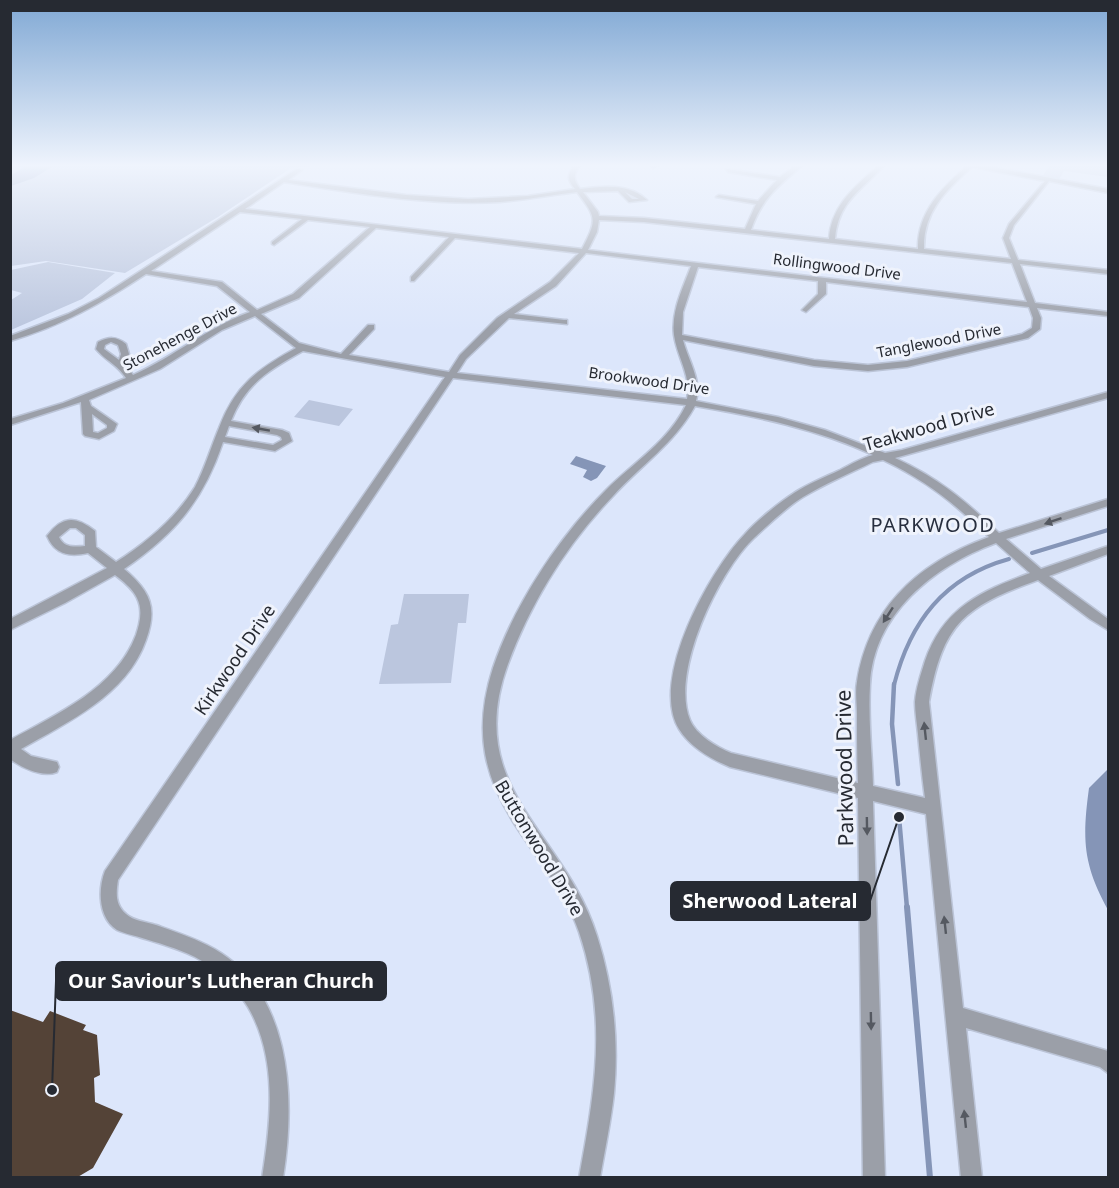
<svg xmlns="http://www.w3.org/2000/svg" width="1119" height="1188" viewBox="0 0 1119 1188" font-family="'Noto Sans',sans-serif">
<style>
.green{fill:#bbc6de}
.water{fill:#8595b7}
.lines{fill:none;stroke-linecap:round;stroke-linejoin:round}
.stream-far2{stroke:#8595b7;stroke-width:4}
.stream-far1{stroke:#8595b7;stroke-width:4.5}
.stream{stroke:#8595b7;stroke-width:6}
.building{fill:#544337}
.minor-casing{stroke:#bbc4d7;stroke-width:3}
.minor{fill:#9b9fa8;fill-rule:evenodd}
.oneway{fill:#555961}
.labels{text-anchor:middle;stroke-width:6;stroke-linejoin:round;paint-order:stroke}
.far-street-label{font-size:15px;fill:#262a32;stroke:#eff3fc}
.street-label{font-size:18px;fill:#262a32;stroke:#eff3fc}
.neighbourhood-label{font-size:20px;letter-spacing:1.5px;fill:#282f3f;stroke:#eff3fc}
.near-street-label{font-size:21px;fill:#262a32;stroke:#eff3fc}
.leader{fill:none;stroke:#262a32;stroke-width:2}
.callout-dot{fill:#262a32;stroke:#eff3fc;stroke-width:2}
.callout{fill:#262a32;stroke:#262a32;stroke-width:2}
.callout-label{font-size:20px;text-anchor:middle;font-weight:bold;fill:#fff}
</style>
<rect width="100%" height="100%" fill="#dce6fb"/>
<path class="green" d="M18 165H321L291 168 218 217 125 273 46 261 11 266 10 168Z
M1049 165H1108V177L1064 171 1058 181 1042 178Z
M48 262 115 273 82 299 11 330V300L22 293 11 290V270Z
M309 400 353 409 339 426 294 417Z
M404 594H469L466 623H458L451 683 379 684 391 625 398 624Z"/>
<path class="water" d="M28 165H55L34 178 11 186V175Z
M576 456 606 466 597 478 591 481 583 477 587 470 570 464Z
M1108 769V910C1083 864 1082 840 1089 788Z"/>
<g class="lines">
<path class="stream-far2" d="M1032 553 1108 530
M894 685C910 622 944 577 1009 559"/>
<path class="stream-far1" d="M894 684 892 724 898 784
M899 817 907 908"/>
<path class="stream" d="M907 907 930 1178"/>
</g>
<path class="building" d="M10 1010 43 1022 50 1011 86 1025 83 1030 97 1035 100 1075 94 1078 95 1102 123 1114 93 1168 76 1178H10Z"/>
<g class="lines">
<defs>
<path id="minor" d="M574 165H580C573 175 573 179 580 189 603 186 629 183 647 200L629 202 618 191 583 192 598 212 599 216 644 218 745 229 756 204 716 197 719 195 758 201 777 180 728 172 726 169 780 177 796 165H803C778 186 762 198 751 230L829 239C831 205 855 187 879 165H885C861 190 838 202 835 239L918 249C917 212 942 188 968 165H981L1108 189V193L1049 181 1014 225 1009 238 1018 260 1108 270V274L1020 264 1035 303 1108 312V316L1037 308 1041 318 1040 329 1028 338 907 367 868 371 814 366 683 340C688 360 702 380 696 401L778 417 825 430 885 453 902 450 1108 392V398L895 458C937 477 966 501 999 533L1108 499V506L1006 539 1041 569 1108 546V554L1049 576 1108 619V630L1090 619 1038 580C964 607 943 623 929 702L963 1008 1108 1051V1073L1100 1067 966 1028 982 1178H961L926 814 873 801 885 1178H863L858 798 730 767C711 759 690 747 679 729 649 680 710 570 745 534 756 521 780 502 794 493 808 484 825 477 840 470 850 465 861 458 873 455 817 429 755 416 695 406 674 444 641 465 613 496 567 544 531 602 508 664 462 789 565 832 597 936 613 986 619 1040 614 1093 611 1121 605 1149 600 1178H579C595 1091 608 1018 579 932 566 894 541 864 519 831 483 777 473 731 493 668 514 605 559 537 606 490 634 462 669 441 686 405L453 378 118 880C116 893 115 905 126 914 133 921 147 922 156 925 173 931 191 937 207 945 292 987 296 1096 283 1178H262C271 1122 278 1058 248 1007 236 987 216 968 195 957 177 948 158 943 139 937 132 935 123 933 117 930 98 918 98 889 105 871L445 377 303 351C269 370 246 383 231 421L282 430 289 433 292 441 275 451 223 442C203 501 175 534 124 569 150 591 158 607 146 640 127 695 68 722 21 749L31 756 57 762 59 767 57 772C43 778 22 768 10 759V740C57 714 116 688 136 635 140 623 143 610 137 598 133 589 123 581 115 575L65 603 10 630V619L107 568 88 553C70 557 55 555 47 536 63 515 76 516 95 531L96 547 116 562C146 543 176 518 195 487 205 468 211 447 219 428 235 385 258 369 296 348L255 316 222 330 160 369 89 400 91 406 117 424 114 431 99 439 85 436 83 434 81 402 10 425V419L63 403 126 378C116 363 107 362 96 349L98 342C109 337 116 336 126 344L129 354 125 364 133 375C174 357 208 327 250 312L217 286 146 274C102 303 61 326 10 341V336L68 314 99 298 297 169 302 170 288 180 406 195 468 199 528 196 575 189C567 179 567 176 574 165ZM972 167 1045 181 1009 224 1003 238 1011 259 924 249C923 212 946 190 972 167ZM284 182C354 193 428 206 500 202 526 200 551 195 577 192 597 218 597 220 582 249L245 209ZM625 192 639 199H632ZM240 212 302 219 272 242V244L274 245 308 220 370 227 293 294 257 310 222 282 151 271ZM599 220 644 222 1012 263 1027 302 588 250 597 232ZM376 228 449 237 411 277V281H414L455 238 579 253 550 282 497 318 460 355 449 372 349 355 374 329V325H368L341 354 299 343 261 314 299 298ZM586 253 691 266C683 288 671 311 674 335 677 357 692 377 687 399L457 373 466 359 509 318 567 324V320H564L514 314 556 286ZM698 267 818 281V294L802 310 806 312 826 294V282L1029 307 1033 318 1032 328 1022 334 907 361 868 365 814 360 682 335 683 312ZM111 342 118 345 121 354 119 360 104 349 105 345ZM92 414 107 425V428L98 433 93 432ZM229 426 277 435 281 437 282 440 273 445 225 437ZM883 460C927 481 954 503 989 537 920 562 869 606 857 682 855 692 857 703 857 714 857 737 857 760 858 783L731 753C717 747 696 735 690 720 670 672 719 571 754 538 768 525 788 506 803 497 825 484 850 473 873 462ZM70 528H76L85 535V546C74 547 64 548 59 537ZM996 543 1030 573C981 591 943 608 925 661 921 674 916 688 915 702 915 712 917 724 918 734 920 755 922 777 925 798L873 786C872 753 868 719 870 685 873 614 934 566 996 543Z
M651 165H658L653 168Z"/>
</defs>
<use href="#minor" class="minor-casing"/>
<use href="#minor" class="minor"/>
</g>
<defs><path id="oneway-solid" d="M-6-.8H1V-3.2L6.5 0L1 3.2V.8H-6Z" transform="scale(1.5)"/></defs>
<g class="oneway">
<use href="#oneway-solid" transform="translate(261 429) rotate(-170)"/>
<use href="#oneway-solid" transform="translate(1053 521) rotate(161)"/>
<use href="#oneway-solid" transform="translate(888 615) rotate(123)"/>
<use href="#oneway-solid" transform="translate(925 731) rotate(-96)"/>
<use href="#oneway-solid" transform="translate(867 826) rotate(89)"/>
<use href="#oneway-solid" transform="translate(945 925) rotate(-96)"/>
<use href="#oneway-solid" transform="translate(871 1021) rotate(89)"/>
<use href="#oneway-solid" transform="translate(965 1119) rotate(-96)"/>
</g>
<linearGradient id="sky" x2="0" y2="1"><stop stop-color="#80a8d4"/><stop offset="0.5" stop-color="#eff4fd"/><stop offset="1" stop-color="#eff4fd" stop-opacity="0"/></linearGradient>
<rect width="1119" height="331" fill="url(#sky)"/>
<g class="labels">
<g class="far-street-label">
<text transform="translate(837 267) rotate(7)" y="5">Rollingwood Drive</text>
<text transform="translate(180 337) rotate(-28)" y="5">Stonehenge Drive</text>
<text transform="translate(939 341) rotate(-11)" y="5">Tanglewood Drive</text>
<text transform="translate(649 381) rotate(8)" y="5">Brookwood Drive</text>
</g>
<g class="street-label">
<text transform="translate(929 427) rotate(-16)" y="6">Teakwood Drive</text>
<text transform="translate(235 660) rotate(-56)" y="6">Kirkwood Drive</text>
<text transform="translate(539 848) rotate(59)" y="6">Buttonwood Drive</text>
</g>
<g class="neighbourhood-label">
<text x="933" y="532">PARKWOOD</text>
</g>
<g class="near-street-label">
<text transform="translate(845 768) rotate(-91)" y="7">Parkwood Drive</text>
</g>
</g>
<path class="leader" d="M899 817L870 901M52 1090L56 981"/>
<g class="callout-dot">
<circle cx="899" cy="817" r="6"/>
<circle cx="52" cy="1090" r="6"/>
</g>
<g class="callout">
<rect x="671" y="882" width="199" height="38" rx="6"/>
<rect x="56" y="962" width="330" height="38" rx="6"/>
</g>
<g class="callout-label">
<text x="770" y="908">Sherwood Lateral</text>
<text x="221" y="988">Our Saviour's Lutheran Church</text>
</g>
<rect width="1119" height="1188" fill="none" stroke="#262a32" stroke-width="24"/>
</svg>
